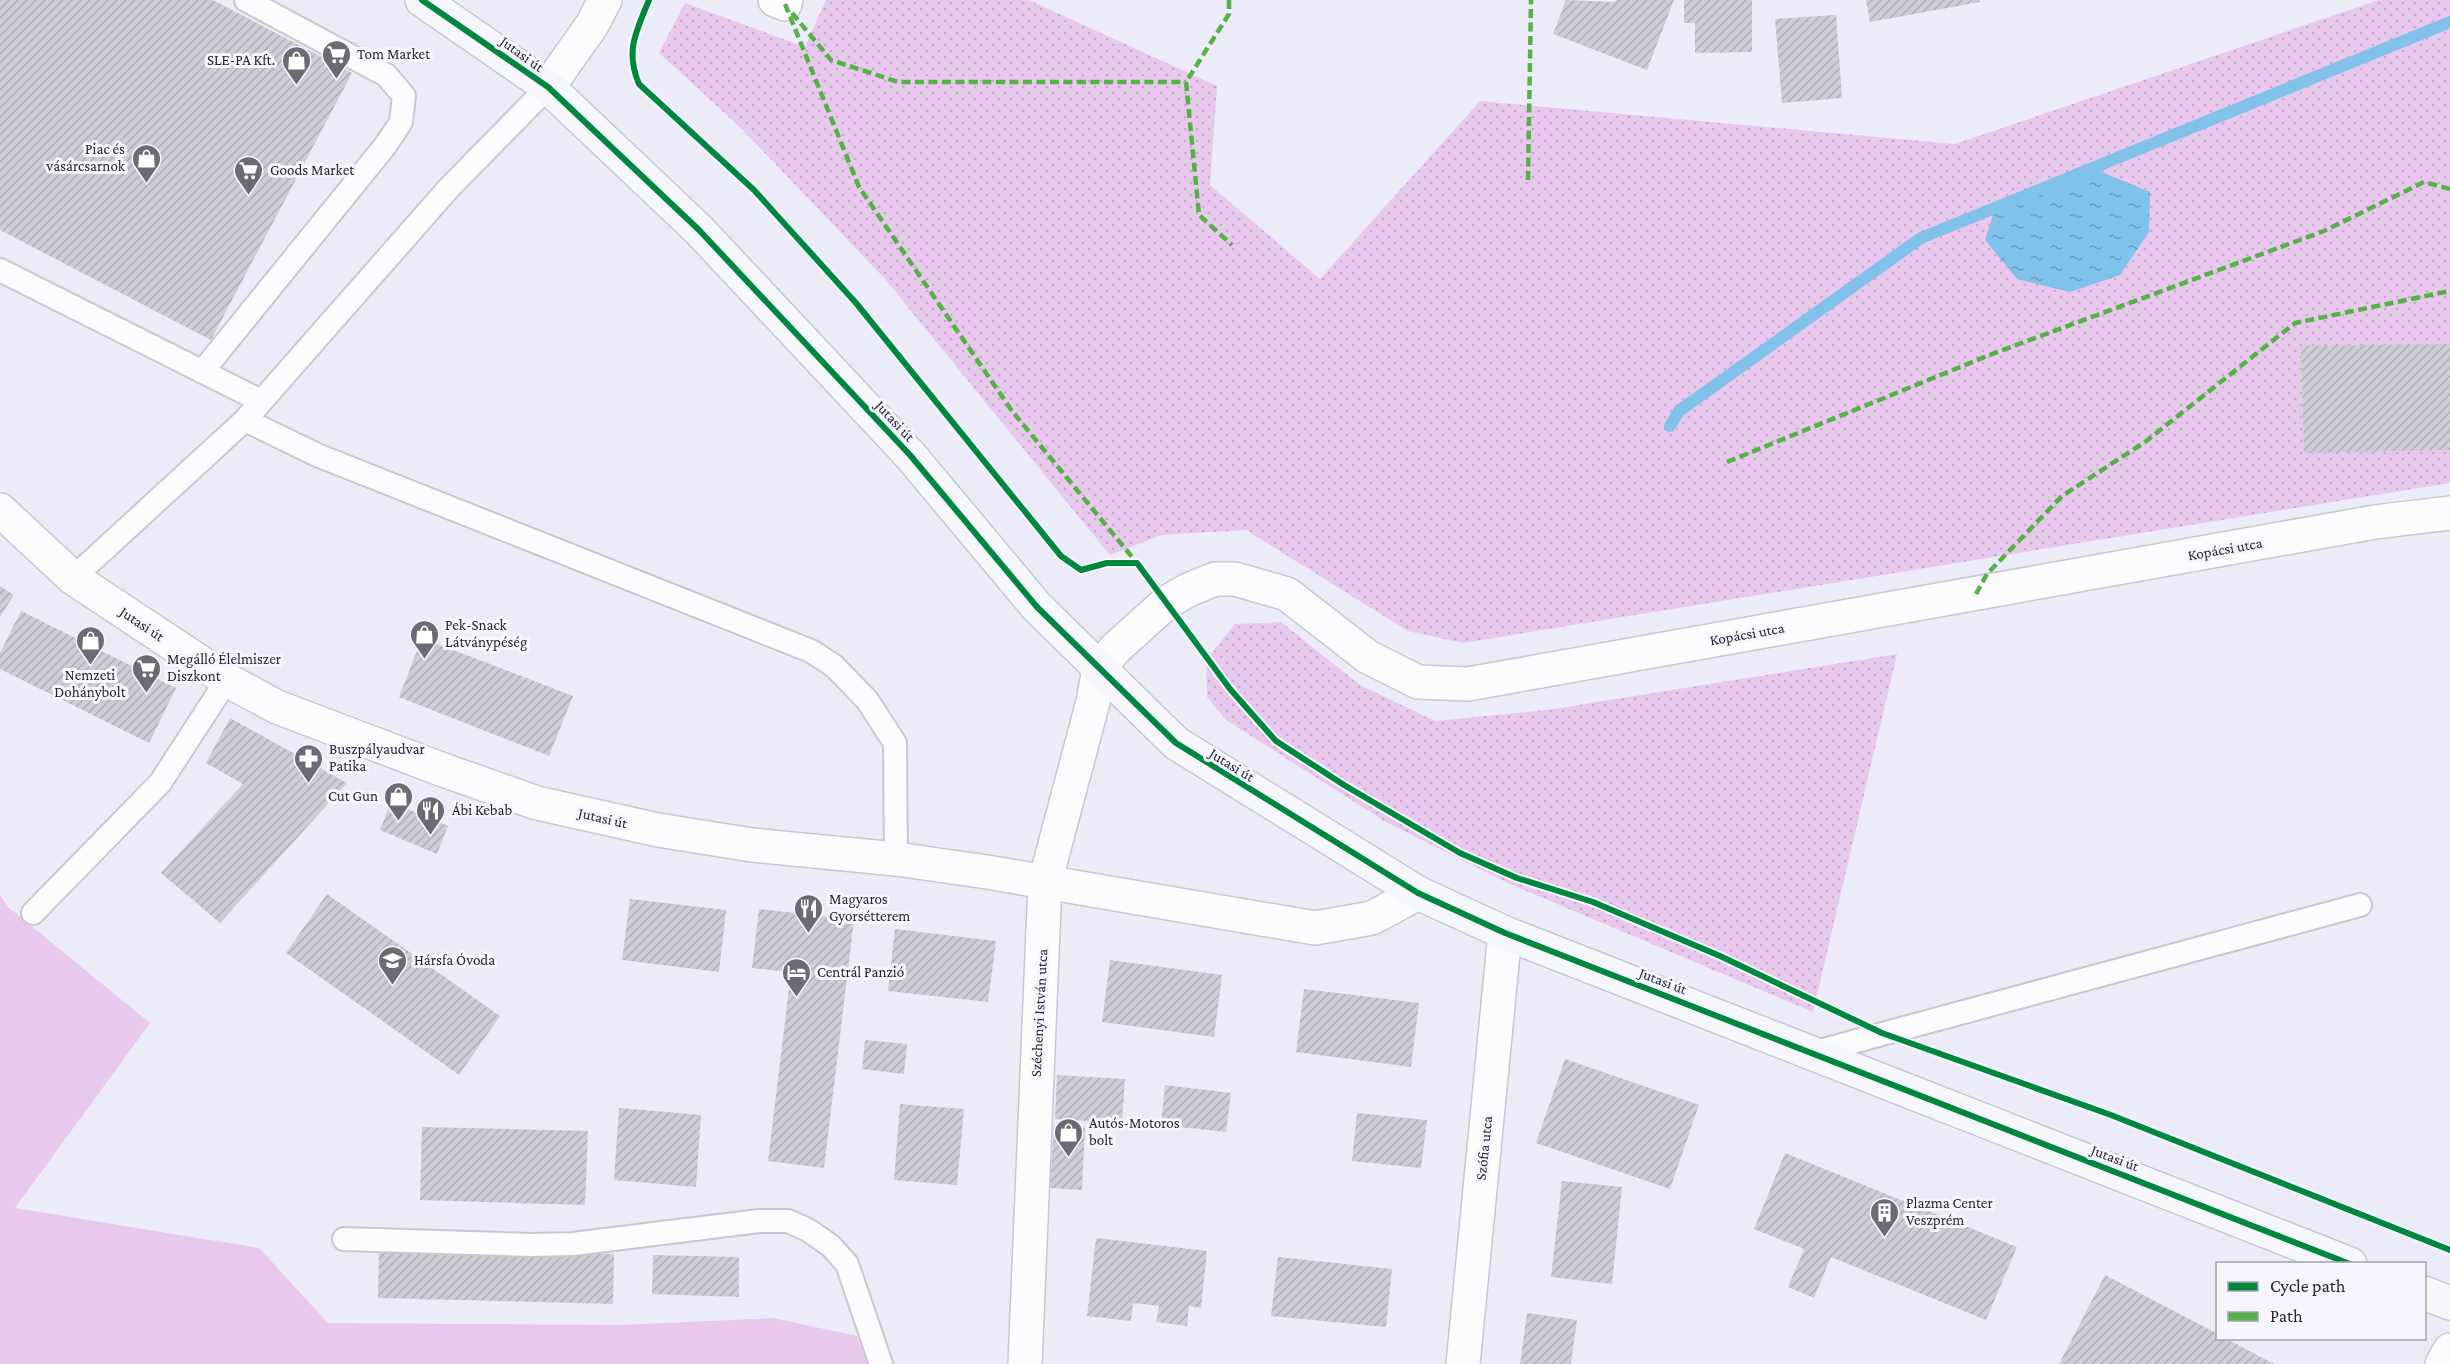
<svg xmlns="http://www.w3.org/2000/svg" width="2450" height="1364" viewBox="0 0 2450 1364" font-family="'Crimson Pro',serif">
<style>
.grass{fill:#e9c8ee}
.park{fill:url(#park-dots)}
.water{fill:url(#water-ripples)}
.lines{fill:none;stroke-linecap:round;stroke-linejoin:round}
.stream{stroke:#81c2eb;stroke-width:12}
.building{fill:url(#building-hatch)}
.lane-casing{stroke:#c7c8d2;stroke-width:26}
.street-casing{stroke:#c7c8d2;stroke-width:36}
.secondary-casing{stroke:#c7c8d2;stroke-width:36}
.lane{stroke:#fcfcfe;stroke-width:22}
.street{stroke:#fcfcfe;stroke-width:33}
.secondary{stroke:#f6f7fa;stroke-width:33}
.quiet{stroke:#55b246;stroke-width:4.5;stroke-dasharray:9 4.5;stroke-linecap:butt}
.cycleway-casing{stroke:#f5f6ff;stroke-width:10}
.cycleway{stroke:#00873e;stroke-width:6}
.labels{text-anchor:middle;stroke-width:6;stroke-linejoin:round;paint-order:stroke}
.poi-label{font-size:15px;fill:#25252d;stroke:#f5f6ff;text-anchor:start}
.street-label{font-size:15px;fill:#25252d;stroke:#f5f6ff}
</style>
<defs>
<pattern id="park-dots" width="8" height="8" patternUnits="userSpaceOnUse" patternTransform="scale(1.5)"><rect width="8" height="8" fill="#e9c8ee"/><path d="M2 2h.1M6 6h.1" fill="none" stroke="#c8accc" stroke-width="1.8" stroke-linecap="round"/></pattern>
<pattern id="water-ripples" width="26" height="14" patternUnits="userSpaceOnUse" patternTransform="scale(1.5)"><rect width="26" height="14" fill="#81c2eb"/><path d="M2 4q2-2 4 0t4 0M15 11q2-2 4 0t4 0" fill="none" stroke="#699dbf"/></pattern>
<pattern id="building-hatch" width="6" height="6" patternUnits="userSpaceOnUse" patternTransform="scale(1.5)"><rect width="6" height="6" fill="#cdcdd6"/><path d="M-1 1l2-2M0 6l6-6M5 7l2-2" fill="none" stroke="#b0b0b8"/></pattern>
</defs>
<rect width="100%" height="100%" fill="#ebecf8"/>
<path class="grass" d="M0 895 8 907 150 1023 15 1208 259 1248 328 1323 621 1325 773 1318 857 1336 868 1364H0Z"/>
<path class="park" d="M826 0H1029L1217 86 1210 185 1320 279 1480 101 1955 144 2379 0H2450V483L1463 643 1408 631 1246 530 1162 535 1110 555 885 279 742 129 659 53 685 3 805 47Z
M1281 622 1360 685 1435 721 1547 710 1897 654 1813 1012 1510 884 1386 822 1226 720 1207 697 1206 660 1235 624Z"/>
<path class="water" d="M2092 168 2150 192 2149 232 2120 275 2070 292 2017 279 1985 240 1995 209Z"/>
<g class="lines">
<path class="stream" d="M1670 426 1679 411 1921 238 2450 22"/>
</g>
<path class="building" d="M0 0H213L352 73 211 340 0 230Z
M1566 0 1615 2 1616 0H1674L1647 70 1553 34Z
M1684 0H1752V52L1695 53V23H1684Z
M1866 0H1979L1980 2 1870 22Z
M1836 15 1842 98 1782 103 1775 19Z
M2450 344V450L2304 453 2301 346Z
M0 586 14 595 0 617Z
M21 611 176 688 149 743 0 669V653Z
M422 638 573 696 549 756 399 697Z
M230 718 347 783 220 923 161 873 243 784 206 763Z
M391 802 448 826 437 854 380 830Z
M327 894 500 1016 459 1075 286 953Z
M630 899 726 910 719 972 622 960Z
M759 909 854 920 824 1168 768 1161 791 972 752 968Z
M895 929 996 941 988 1002 888 991Z
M1110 960 1222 975 1214 1037 1102 1022Z
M1304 989 1419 1003 1411 1067 1296 1052Z
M865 1040 907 1044 904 1074 862 1069Z
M1565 1059 1699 1105 1670 1189 1536 1143Z
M1057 1075 1125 1079 1122 1123 1055 1119Z
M1165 1085 1231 1093 1226 1132 1161 1125Z
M900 1104 964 1109 957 1185 894 1180Z
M619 1108 701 1115 696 1187 614 1180Z
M1357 1113 1427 1120 1421 1168 1352 1161Z
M1054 1125 1085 1127 1082 1190 1050 1188Z
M422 1127 588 1131 585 1205 420 1200Z
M1785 1153 2017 1247 1986 1320 1831 1257 1814 1298 1788 1287 1804 1249 1754 1229Z
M1562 1181 1622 1187 1612 1284 1551 1277Z
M1096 1238 1207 1251 1201 1308 1189 1306 1187 1326 1156 1322 1159 1306 1133 1303 1131 1321 1087 1316Z
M379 1248 614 1254 613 1304 378 1298Z
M653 1255 739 1257V1297L652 1294Z
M1278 1257 1392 1269 1386 1327 1271 1316Z
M2105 1275 2218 1334V1338H2225L2274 1364H2059Z
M1527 1313 1577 1320 1571 1364H1520Z"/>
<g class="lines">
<defs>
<path id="lane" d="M0 270 261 401
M202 372 385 146 401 122 404 96 386 75 246 0
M245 420 317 455 811 651 834 666 867 700 895 743 896 859
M73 578 245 420 448 189 548 87
M33 913 160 783 227 680
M1812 1053 2360 905
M344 1239 530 1245 573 1244 759 1221H788L808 1230 831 1246 847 1264 881 1364"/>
<path id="street" d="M775 0 785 4 786 0
M548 87 592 25 605 0
M0 510 73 578 227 680 277 707 446 771 537 803 658 830 752 845 896 859 987 872 1315 928 1372 918 1418 893
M1025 1364 1045 882 1093 702 1099 668 1116 648 1166 603 1188 590 1215 579H1235L1287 594 1368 657 1418 682 1468 684 2375 522 2450 513
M1463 1364 1505 933
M2442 1364 2450 1350"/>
<path id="secondary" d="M422 0 548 87 699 230 910 455 1037 607 1176 743 1418 893 1505 933 2350 1264
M2424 1293 2450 1303"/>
</defs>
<use href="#lane" class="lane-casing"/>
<use href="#street" class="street-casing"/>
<use href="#secondary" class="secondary-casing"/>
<use href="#lane" class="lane"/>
<use href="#street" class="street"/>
<use href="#secondary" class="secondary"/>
<path class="quiet" d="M1229 0V14L1186 82 1199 215 1232 245
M785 4 859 187 1012 411 1137 563
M792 13 831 60 898 82H1186
M1528 180 1531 0
M1727 462 1992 354 2324 231 2424 182 2450 189
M1976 594 1987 574 2062 496 2145 442 2295 323 2450 291"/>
<defs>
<path id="cycleway" d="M422 0 548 87 699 230 910 455 1037 607 1176 743 1418 893 1505 933 2350 1264
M649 0C636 32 625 51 639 84L754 190 856 303 1061 556 1081 570 1107 563H1137L1230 689 1276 741 1344 785 1460 853 1517 878 1593 902 1720 956 1882 1033 2111 1115 2450 1250"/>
</defs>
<use href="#cycleway" class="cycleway-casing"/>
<use href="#cycleway" class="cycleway"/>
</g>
<defs>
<symbol id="supermarket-pin" viewBox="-11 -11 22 30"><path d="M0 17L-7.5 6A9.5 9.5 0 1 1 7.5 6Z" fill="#6a6b74" stroke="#f5f6ff"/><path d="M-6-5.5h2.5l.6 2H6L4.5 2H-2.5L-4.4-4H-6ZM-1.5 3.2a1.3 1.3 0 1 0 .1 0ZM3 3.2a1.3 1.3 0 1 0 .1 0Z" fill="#fff"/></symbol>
<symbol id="shop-pin" viewBox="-11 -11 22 30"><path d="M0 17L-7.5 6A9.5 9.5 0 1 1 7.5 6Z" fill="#6a6b74" stroke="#f5f6ff"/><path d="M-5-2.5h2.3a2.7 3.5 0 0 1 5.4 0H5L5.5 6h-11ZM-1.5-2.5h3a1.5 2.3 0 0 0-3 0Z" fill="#fff"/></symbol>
<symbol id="pharmacy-pin" viewBox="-11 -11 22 30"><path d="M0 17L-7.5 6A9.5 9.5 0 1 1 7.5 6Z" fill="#6a6b74" stroke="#f5f6ff"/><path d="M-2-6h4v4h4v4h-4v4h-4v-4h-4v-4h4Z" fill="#fff"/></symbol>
<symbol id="restaurant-pin" viewBox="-11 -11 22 30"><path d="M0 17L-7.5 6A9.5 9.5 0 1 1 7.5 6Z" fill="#6a6b74" stroke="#f5f6ff"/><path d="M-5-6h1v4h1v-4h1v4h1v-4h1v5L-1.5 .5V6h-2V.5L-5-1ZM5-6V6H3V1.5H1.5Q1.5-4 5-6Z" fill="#fff"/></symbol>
<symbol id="school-pin" viewBox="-11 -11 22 30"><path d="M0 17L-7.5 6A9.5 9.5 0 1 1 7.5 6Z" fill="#6a6b74" stroke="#f5f6ff"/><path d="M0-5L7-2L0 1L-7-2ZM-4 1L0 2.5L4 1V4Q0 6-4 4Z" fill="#fff"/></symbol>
<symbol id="hotel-pin" viewBox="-11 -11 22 30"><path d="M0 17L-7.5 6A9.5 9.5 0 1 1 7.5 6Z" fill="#6a6b74" stroke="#f5f6ff"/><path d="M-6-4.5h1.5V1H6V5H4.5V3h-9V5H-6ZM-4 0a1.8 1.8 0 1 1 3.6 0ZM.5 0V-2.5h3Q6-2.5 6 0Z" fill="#fff"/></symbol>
<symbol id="building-pin" viewBox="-11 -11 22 30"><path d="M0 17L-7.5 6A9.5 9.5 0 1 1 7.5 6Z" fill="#6a6b74" stroke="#f5f6ff"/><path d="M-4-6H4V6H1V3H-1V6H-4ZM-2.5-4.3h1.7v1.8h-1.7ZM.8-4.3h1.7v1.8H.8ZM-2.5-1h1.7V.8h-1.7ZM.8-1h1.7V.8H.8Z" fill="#fff"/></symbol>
</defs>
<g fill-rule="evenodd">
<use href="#supermarket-pin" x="320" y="38" width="33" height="45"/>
<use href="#shop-pin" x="280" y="44" width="33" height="45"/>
<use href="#shop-pin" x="130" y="142" width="33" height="45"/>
<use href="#supermarket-pin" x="232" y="154" width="33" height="45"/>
<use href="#shop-pin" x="408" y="618" width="33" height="45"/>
<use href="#shop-pin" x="74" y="624" width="33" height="45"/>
<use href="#supermarket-pin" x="130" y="652" width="33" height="45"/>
<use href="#pharmacy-pin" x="292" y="742" width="33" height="45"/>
<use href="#shop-pin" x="382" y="780" width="33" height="45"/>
<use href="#restaurant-pin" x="414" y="794" width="33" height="45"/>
<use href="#restaurant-pin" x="792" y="892" width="33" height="45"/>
<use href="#school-pin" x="376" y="944" width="33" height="45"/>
<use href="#hotel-pin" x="780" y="956" width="33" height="45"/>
<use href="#shop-pin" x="1052" y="1116" width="33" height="45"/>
<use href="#building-pin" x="1868" y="1196" width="33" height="45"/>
</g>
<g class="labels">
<g class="poi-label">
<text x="357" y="59">Tom Market</text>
<text x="275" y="65" text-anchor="end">SLE-PA Kft.</text>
<text x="125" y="154" text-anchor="end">Piac és<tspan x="125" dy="17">vásárcsarnok</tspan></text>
<text x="270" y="175">Goods Market</text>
<text x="445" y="630">Pek-Snack<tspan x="445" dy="17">Látványpéség</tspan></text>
<text x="167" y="664">Megálló Élelmiszer<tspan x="167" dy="17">Diszkont</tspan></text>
<text x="90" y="680" text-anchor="middle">Nemzeti<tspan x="90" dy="17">Dohánybolt</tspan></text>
<text x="329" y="754">Buszpályaudvar<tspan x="329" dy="17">Patika</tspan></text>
<text x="378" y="801" text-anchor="end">Cut Gun</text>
<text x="452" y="815">Ábi Kebab</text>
<text x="829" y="904">Magyaros<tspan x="829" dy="17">Gyorsétterem</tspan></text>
<text x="414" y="965">Hársfa Óvoda</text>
<text x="817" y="977">Centrál Panzió</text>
<text x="1089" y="1128">Autós-Motoros<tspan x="1089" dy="17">bolt</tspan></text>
<text x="1906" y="1208">Plazma Center<tspan x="1906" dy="17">Veszprém</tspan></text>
</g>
<g class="street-label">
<text transform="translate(522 54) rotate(36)" y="5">Jutasi út</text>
<text transform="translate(895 421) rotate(47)" y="5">Jutasi út</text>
<text transform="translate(2225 549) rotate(-10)" y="5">Kopácsi utca</text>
<text transform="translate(142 624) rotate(34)" y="5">Jutasi út</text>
<text transform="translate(1747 634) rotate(-10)" y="5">Kopácsi utca</text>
<text transform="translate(1232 765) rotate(32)" y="5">Jutasi út</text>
<text transform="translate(603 818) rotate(13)" y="5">Jutasi út</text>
<text transform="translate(1663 981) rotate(21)" y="5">Jutasi út</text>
<text transform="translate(1039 1013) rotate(-87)" y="5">Széchenyi István utca</text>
<text transform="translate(1484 1148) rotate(-84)" y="5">Szófia utca</text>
<text transform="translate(2115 1158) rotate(21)" y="5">Jutasi út</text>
</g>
</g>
<rect x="2216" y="1262" width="210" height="78" fill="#f5f6ff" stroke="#a2a2ab" stroke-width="1.5"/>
<rect x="2228" y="1282" width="30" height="9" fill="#00873e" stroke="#a2a2ab" stroke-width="1.5"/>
<text x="2270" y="1292" font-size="18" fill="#25252d">Cycle path</text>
<rect x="2228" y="1312" width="30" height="9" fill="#55b246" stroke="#a2a2ab" stroke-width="1.5"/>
<text x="2270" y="1322" font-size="18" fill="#25252d">Path</text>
</svg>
